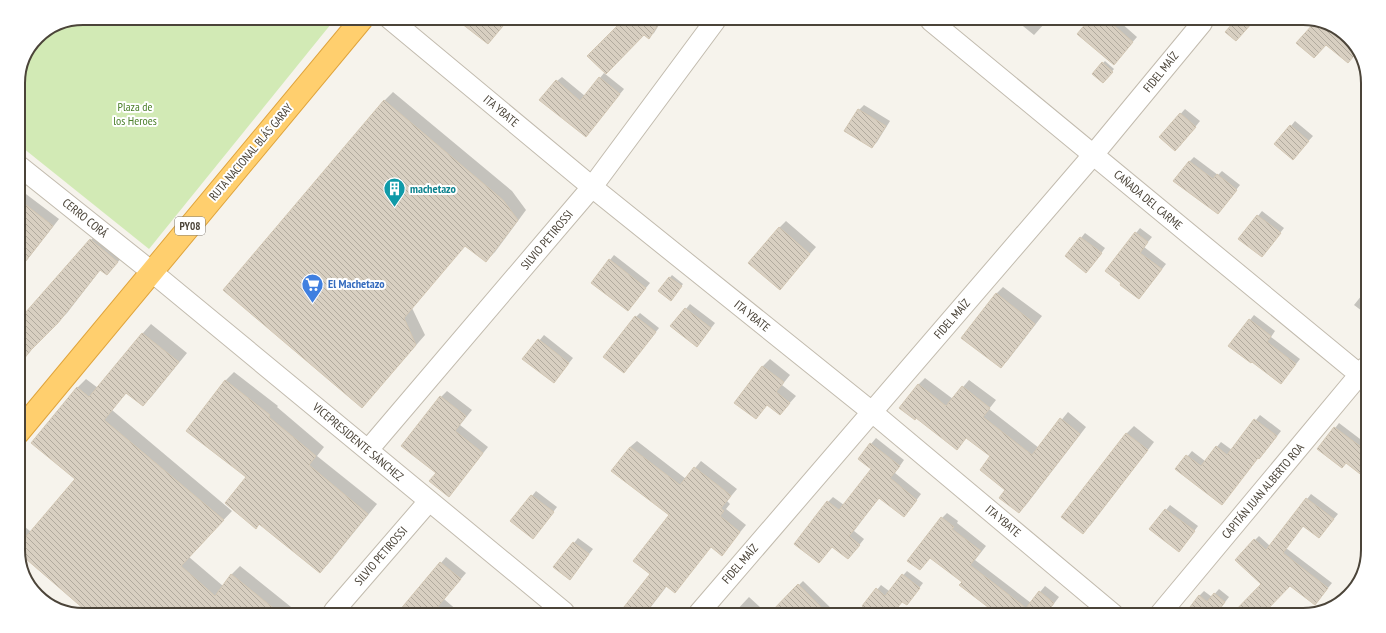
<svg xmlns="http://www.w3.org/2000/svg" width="1386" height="633" viewBox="0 0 1386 633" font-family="'PT Sans Narrow',sans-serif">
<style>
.park{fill:#d2eab5}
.shadow{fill:#0003}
.building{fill:url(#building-back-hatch);stroke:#d3c7b4}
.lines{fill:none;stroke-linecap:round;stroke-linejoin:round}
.street-casing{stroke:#c2bbae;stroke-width:22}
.highway-casing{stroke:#e0a43c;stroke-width:24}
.street{stroke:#fff;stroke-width:20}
.highway{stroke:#ffcf6e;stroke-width:22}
.labels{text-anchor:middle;stroke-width:4;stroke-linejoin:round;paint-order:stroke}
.shield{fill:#fff;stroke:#817c74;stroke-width:1}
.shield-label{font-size:11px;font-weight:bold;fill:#4b4439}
.street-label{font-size:12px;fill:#4b4439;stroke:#fff}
.park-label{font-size:12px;fill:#4a7f2a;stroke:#fff}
.culture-label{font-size:12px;font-weight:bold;fill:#0d838f;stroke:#fff;text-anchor:start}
.shop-label{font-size:12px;font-weight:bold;fill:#366cbe;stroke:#fff;text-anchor:start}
.rim{fill:none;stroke:#4b4439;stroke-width:2}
</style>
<defs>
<pattern id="building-back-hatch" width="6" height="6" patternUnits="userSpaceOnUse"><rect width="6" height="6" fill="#d8cfc1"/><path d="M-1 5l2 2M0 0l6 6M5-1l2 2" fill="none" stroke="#b1aa9e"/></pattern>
</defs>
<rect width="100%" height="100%" fill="#f6f3ec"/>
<path class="park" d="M83 18 335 19 149 249 18 144V79L37 37Z"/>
<path class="shadow" d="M460 20H508L495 35Z
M622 20H662L654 33 649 37Z
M1018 22H1046L1034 35Z
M1089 22H1120L1137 37 1118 59Z
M1105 61 1114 69 1103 82V63Z
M604 73 624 89 586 136 557 81 562 77 585 96Z
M393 92 512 191 526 210 495 252 486 261 465 245 412 308 425 335 370 398 384 101Z
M864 105 890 121 877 142 872 147 846 131 859 110Z
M1185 109 1200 121 1180 146 1160 137Z
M1295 121 1313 136 1297 154 1291 126Z
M1194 157 1218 175 1222 171 1240 185 1222 208 1189 162Z
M18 188 59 219 27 260 21 266 18 264Z
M1262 211 1284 228 1262 256 1258 216Z
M786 221 816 247 787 281 779 228Z
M1140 228 1152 237 1144 247 1166 264 1143 294 1136 233Z
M99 231 126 253 107 274 101 269 67 313 39 340 18 367V323Z
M1085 233 1105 248 1091 267 1081 238Z
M614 255 650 283 632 305 610 260Z
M672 275 683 284 672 298 659 291Z
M1003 287 1042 316 1008 360 1001 367 996 294Z
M1366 290V314L1354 305Z
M690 304 715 323 701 341 672 326Z
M640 313 659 328 627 368 636 317Z
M1254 315 1275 331 1271 337 1300 359 1285 378 1250 320Z
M151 324 187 353 152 396 143 405 127 392 112 410 232 511 189 557 223 586 232 574 240 566 296 611 86 610 18 551V521L31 532 76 479 77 388 86 379 98 388 143 333Z
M544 335 573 358 558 377 524 359Z
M770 359 790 375 782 385 796 396 780 414 768 404 736 402 763 366Z
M234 372 278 406 277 407 324 447 317 456 377 504 329 563 320 572 248 477 225 381Z
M925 378 953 399 969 380 996 400 989 409 1039 448 1068 412 1086 427 1026 505 1019 512 1007 490 992 456 967 437 957 448 918 385Z
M447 391 472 410 460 425 488 447 449 496 437 473 441 397Z
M1260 415 1281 431 1264 453 1258 457 1226 499 1177 469 1192 451 1205 461 1221 442 1232 450Z
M1339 423 1364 442V475L1347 462 1319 449Z
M1134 426 1154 442 1090 526 1062 517 1127 433Z
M876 438 904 460 895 473 921 494 909 510 879 498 854 531 864 539 853 553 833 546 819 562 828 502 833 497 844 505 873 469 871 444Z
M637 441 686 479 701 461 737 489 727 501 730 504 726 509 746 525 722 554 711 546 667 586 647 612H625L623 610 651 574 670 515 630 447Z
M536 491 557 507 533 538 512 521Z
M1311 494 1338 514 1323 532 1304 525 1286 548 1332 583 1319 599 1290 585 1263 584 1255 540 1259 536 1270 546Z
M1170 505 1198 526 1183 546 1151 529Z
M947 513 958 521 957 523 986 546 975 560 1031 603 1045 586 1059 597 1046 614H999L963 581 931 557 920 569 942 518Z
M578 538 593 549 574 574 555 567Z
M446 557 466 573 444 599 459 612 401 611Z
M907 571 923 583 911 599 903 601 893 613H858L881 585 889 591Z
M803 581 836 613H771Z
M1219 589 1229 597 1215 615 1199 596 1204 591 1212 597Z
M749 597 761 608 757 613H734Z
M485 608 490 612H481Z"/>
<path class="building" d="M457 20H508L488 44Z
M621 20H661L649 39 644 35 606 74 587 56 622 21Z
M1087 22H1110L1133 42 1114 65 1077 34Z
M1233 23H1252L1236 41 1225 32Z
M1314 23H1328L1357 47 1358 51 1348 63 1326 45 1314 58 1296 43Z
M1102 62 1113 72 1103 83 1092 74Z
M599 77 620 94 586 137 539 100 556 80 580 101Z
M384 100 503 200 518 220 486 262 465 246 404 318 416 345 362 408 223 290Z
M858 109 886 126 872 148 844 131Z
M1180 113 1196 127 1175 151 1159 137Z
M1290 125 1309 141 1293 160 1274 144Z
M1189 161 1213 179 1217 174 1237 190 1218 214 1173 181Z
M26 205 53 226 18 271V215Z
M1257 215 1281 233 1262 257 1238 239Z
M779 227 810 254 780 290 748 263Z
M1135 232 1148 242 1140 253 1162 269 1139 299 1120 285 1121 283 1105 271Z
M1080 237 1102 253 1086 273 1065 256Z
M90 239 118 262 107 275 100 270 58 323 31 350 18 366V321Z
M609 259 646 288 628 311 591 283Z
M669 277 682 286 671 301 658 291Z
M996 293 1035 324 1001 368 961 338Z
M685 308 711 328 697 347 670 326Z
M635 316 656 332 624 373 603 357Z
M1249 319 1271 336 1267 342 1296 364 1281 384 1252 362 1251 363 1228 346Z
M142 333 179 362 143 406 126 393 104 420 224 520 181 566 215 596 231 574 277 611 85 610 18 552V546L75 479 31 443 77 387 89 397Z
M538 339 569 363 554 383 522 359Z
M762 366 784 382 776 392 790 403 780 415 767 405 756 419 734 403Z
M225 380 270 415 269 417 316 456 309 465 368 514 320 573 259 524 256 529 225 503 246 477 186 431Z
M918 384 946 406 962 386 990 408 983 417 1032 455 1060 418 1080 434 1019 513 999 498 1005 490 980 470 990 456 966 438 957 450 916 418 915 420 899 408Z
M440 396 466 416 455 431 483 453 449 497 429 481 436 473 401 446Z
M1254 419 1277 436 1259 459 1258 458 1222 505 1175 469 1186 455 1201 466 1216 446 1227 455Z
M1334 427 1364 449V477L1346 463 1342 468 1317 449Z
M1126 433 1148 450 1083 534 1061 517Z
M870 443 900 466 890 478 917 500 904 517 879 498 849 536 860 545 848 559 832 547 819 563 794 544 827 501 839 510 871 469 858 459Z
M630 447 680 485 694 467 724 490 731 496 721 508 724 511 720 516 740 532 722 556 711 547 675 593 666 586 646 612H620L650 574 633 561 669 515 611 471Z
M531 495 554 512 533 539 510 521Z
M1306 498 1334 519 1319 538 1303 526 1283 553 1328 588 1315 605 1290 586 1262 615H1231L1261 584 1235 560 1254 539 1266 550Z
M1165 509 1195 531 1179 552 1149 529Z
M941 517 954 527 952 529 981 551 970 565 1026 608 1039 591 1054 603 1046 614H997L959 585 962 582 930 558 920 570 907 561Z
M573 542 589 554 570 580 553 567Z
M440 562 461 579 434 611H399Z
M902 574 920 588 907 605 902 602 893 613H872L862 606 876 588 885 596Z
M798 584 827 613H770Z
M1214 593 1225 602 1219 610 1224 615H1184L1199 595 1207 602Z"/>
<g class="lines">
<defs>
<path id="street" d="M390 19 592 187 872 412 1113 614
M931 21 1365 379
M18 165 152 272 564 612
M368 450 592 187 715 21
M334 611 429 501
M699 613 1093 155 1202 23
M1160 614 1365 368"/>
<path id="highway" d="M18 433 362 19"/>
</defs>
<use href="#street" class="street-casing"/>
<use href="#highway" class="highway-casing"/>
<use href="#street" class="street"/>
<use href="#highway" class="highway"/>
</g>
<defs>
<symbol id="building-pin" viewBox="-11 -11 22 30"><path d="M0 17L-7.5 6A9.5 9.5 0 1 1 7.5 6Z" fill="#0f9aa8" stroke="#fff"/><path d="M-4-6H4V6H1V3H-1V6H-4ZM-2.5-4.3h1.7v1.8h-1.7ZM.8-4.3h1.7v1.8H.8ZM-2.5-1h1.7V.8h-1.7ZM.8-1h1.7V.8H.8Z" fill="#fff"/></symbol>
<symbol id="supermarket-pin" viewBox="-11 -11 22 30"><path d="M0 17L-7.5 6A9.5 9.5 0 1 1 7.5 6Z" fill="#3f7fe0" stroke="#fff"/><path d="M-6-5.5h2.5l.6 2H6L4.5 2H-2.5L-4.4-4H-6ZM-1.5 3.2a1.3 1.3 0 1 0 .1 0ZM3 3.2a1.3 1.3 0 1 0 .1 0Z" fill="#fff"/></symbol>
</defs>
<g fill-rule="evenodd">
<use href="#building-pin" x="382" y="176" width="25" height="34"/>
<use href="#supermarket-pin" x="300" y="272" width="25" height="34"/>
</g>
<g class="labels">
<rect class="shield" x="175" y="217" width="30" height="18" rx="3"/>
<g class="shield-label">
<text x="190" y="230">PY08</text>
</g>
<g class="street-label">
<text transform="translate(1161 72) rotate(-51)" y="4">FIDEL MAÍZ</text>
<text transform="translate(501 111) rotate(40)" y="4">ITA YBATE</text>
<text transform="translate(251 152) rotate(-50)" y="4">RUTA NACIONAL BLÁS GARAY</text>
<text transform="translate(1148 200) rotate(40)" y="4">CAÑADA DEL CARME</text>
<text transform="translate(85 218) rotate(39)" y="4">CERRO CORÁ</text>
<text transform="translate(547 240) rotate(-50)" y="4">SILVIO PETIROSSI</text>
<text transform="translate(752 316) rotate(39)" y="4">ITA YBATE</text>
<text transform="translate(952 319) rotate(-49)" y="4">FIDEL MAÍZ</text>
<text transform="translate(358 442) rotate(40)" y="4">VICEPRESIDENTE SÁNCHEZ</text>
<text transform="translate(1263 491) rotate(-50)" y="4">CAPITÁN JUAN ALBERTO ROA</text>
<text transform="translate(1003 521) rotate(40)" y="4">ITA YBATE</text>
<text transform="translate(381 556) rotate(-49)" y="4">SILVIO PETIROSSI</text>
<text transform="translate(740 564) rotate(-49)" y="4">FIDEL MAÍZ</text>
</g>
<g class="park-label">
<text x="135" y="111">Plaza de<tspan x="135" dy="14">los Heroes</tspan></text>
</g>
<g class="culture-label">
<text x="410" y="193">machetazo</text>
</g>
<g class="shop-label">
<text x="328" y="288">El Machetazo</text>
</g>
</g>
<path d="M0 0H1386V633H0ZM83 25H1303A58 58 0 0 1 1361 83V550A58 58 0 0 1 1303 608H83A58 58 0 0 1 25 550V83A58 58 0 0 1 83 25Z" fill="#fff" fill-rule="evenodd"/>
<path class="rim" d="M83 25H1303A58 58 0 0 1 1361 83V550A58 58 0 0 1 1303 608H83A58 58 0 0 1 25 550V83A58 58 0 0 1 83 25Z"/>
</svg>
